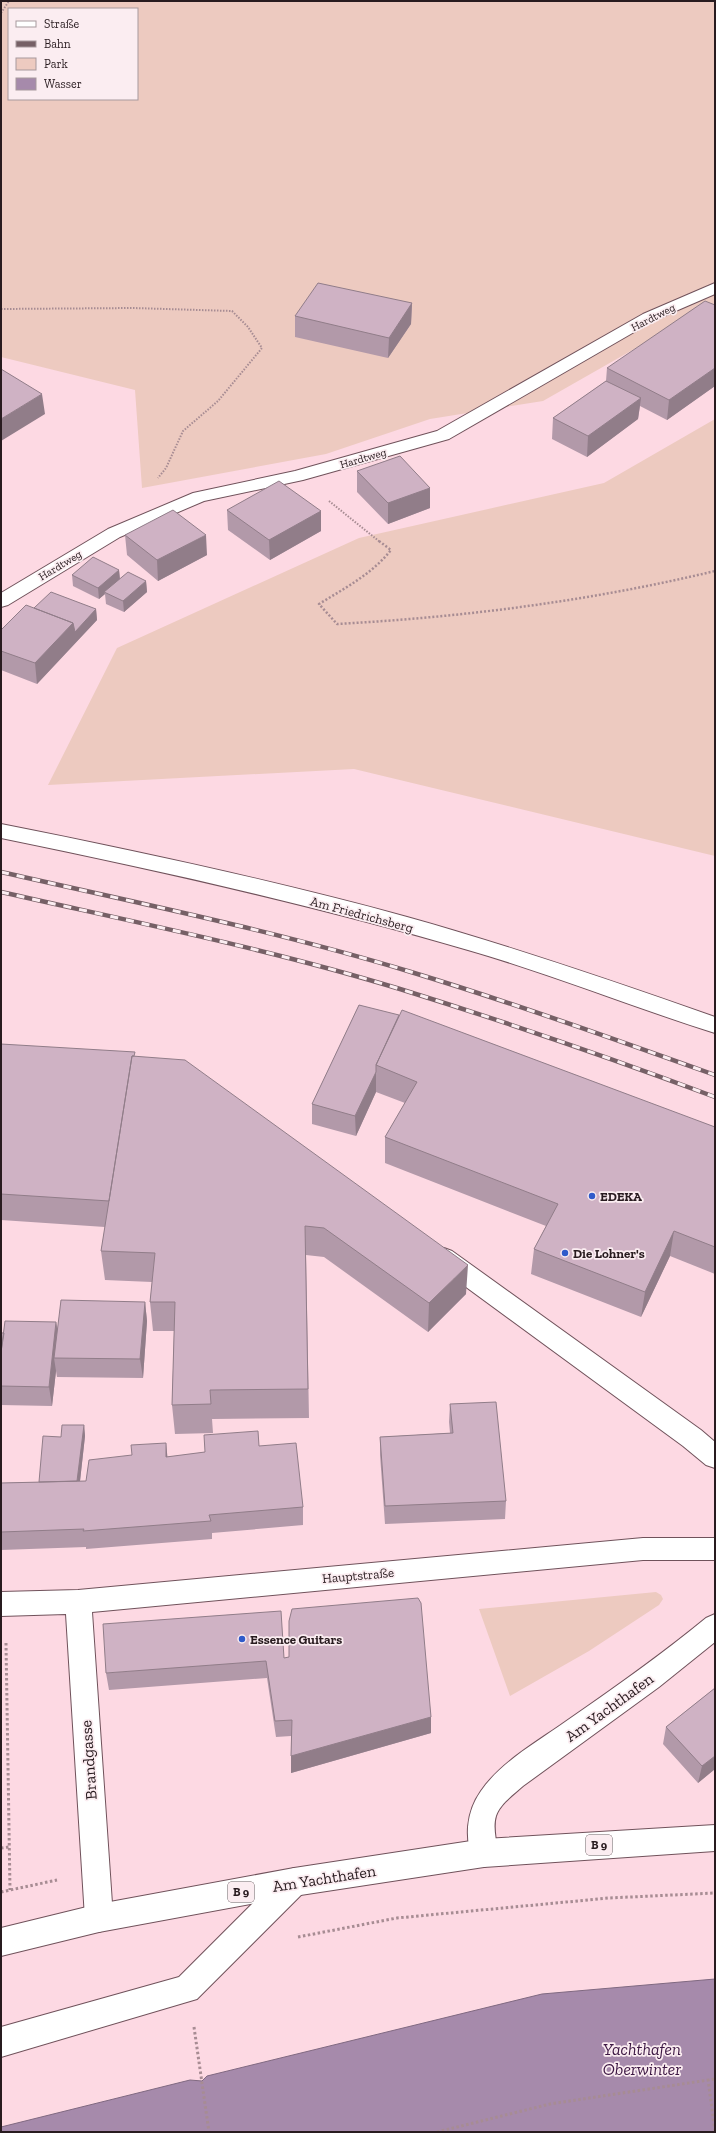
<svg xmlns="http://www.w3.org/2000/svg" width="716" height="2133" viewBox="0 0 716 2133" font-family="'Zilla Slab',serif">
<style>
.green{fill:#edcac0;fill-rule:evenodd}
.water{fill:#a68aab;stroke:#806981}
.lines{fill:none;stroke-linecap:round;stroke-linejoin:round}
.lane-casing{stroke:#70525b;stroke-width:2}
.street-casing{stroke:#70525b;stroke-width:2}
.secondary-casing{stroke:#70525b;stroke-width:2}
.primary-casing{stroke:#70525b;stroke-width:2}
.path-far2{stroke:#a78c93;stroke-width:2;stroke-dasharray:1.5 1.5;stroke-linecap:butt}
.path-far1{stroke:#a78c93;stroke-width:2.5;stroke-dasharray:2 2;stroke-linecap:butt}
.path{stroke:#a78c93;stroke-width:3;stroke-dasharray:2.5 2.5;stroke-linecap:butt}
.lane{fill:#fff;fill-rule:evenodd}
.street{fill:#fff;fill-rule:evenodd}
.secondary{fill:#fff;fill-rule:evenodd}
.primary{fill:#fff;fill-rule:evenodd}
.rail-casing{stroke:#766066;stroke-width:4.5}
.rail{stroke:#fbedf1;stroke-width:3;stroke-dasharray:8;stroke-linecap:butt}
.wall{fill:#b299a9}
.shaded-wall{fill:#917d89}
.building{fill:#cfb2c4;stroke:#917d89}
.poi-dot{fill:#305bca;stroke:#fbedf1;stroke-width:1.5}
.labels{text-anchor:middle;stroke-width:3.5;stroke-linejoin:round;paint-order:stroke}
.far-street-label{font-size:11px;fill:#281b1f;stroke:#fbedf1}
.shield{fill:#fbedf1;stroke:#675a5e;stroke-width:1}
.shield-label{font-size:12px;font-weight:bold;fill:#281b1f}
.street-label{font-size:13px;fill:#281b1f;stroke:#fbedf1}
.poi-label{font-size:13px;font-weight:bold;fill:#281b1f;stroke:#fbedf1;text-anchor:start}
.near-street-label{font-size:16px;fill:#281b1f;stroke:#fbedf1}
.near-water-label{font-size:17px;font-style:italic;fill:#3c1743;stroke:#fbedf1}
</style>
<rect width="100%" height="100%" fill="#fdd9e3"/>
<path class="green" d="M1 1H715V303L543 401 430 419 326 454 142 488 135 390 1 357ZM9 9H137V99H9Z
M715 419V856L354 769 48 785 117 648 359 538 604 483Z
M656 1592 661 1595 663 1599 659 1605 589 1651 510 1696 479 1609Z"/>
<path class="water" d="M715 1979V2132H1V2127L190 2080 202 2081 207 2076 542 1994Z"/>
<g class="lines">
<defs>
<path id="lane" d="M444 1248 452 1251 701 1430 715 1442V1468L706 1465 683 1446 436 1265 432 1258 436 1251Z
M294 1868 304 1872 308 1882 304 1892 197 1999 1 2057V2027L179 1977 284 1872Z"/>
<path id="street" d="M715 283V294L655 320 449 439 303 480 204 501 120 537 8 605 1 607V593L108 529 193 493 295 471 437 431 643 314Z
M643 1538H715V1560H643L92 1612 113 1918 109 1928 99 1932 89 1928 85 1918 66 1614 1 1616V1592L78 1590Z
M715 1614V1642L659 1687 523 1786C514 1794 500 1804 496 1816 491 1832 501 1846 494 1863L484 1867 474 1863C464 1839 466 1812 481 1791 501 1762 537 1742 565 1722 613 1689 661 1655 706 1618Z"/>
<path id="secondary" d="M1 824C137 851 273 880 407 917 511 946 613 981 715 1017V1033C632 1007 552 974 468 950 314 905 158 870 1 838Z"/>
<path id="primary" d="M715 1825V1851L484 1867 294 1896 99 1932 1 1956V1928L99 1904 294 1868 484 1839Z"/>
</defs>
<use href="#lane" class="lane-casing"/>
<use href="#street" class="street-casing"/>
<use href="#secondary" class="secondary-casing"/>
<use href="#primary" class="primary-casing"/>
<path class="path-far2" d="M1 13 9 1
M1 309 133 308 232 311 248 327 262 348 218 401 183 431 166 468 158 478
M329 501 380 542"/>
<path class="path-far1" d="M379 541 391 550C372 574 345 588 319 604L337 624C465 617 590 601 715 571"/>
<path class="path" d="M6 1643 10 1890
M1 1848 9 1847
M1 1892 57 1880
M298 1937 397 1918 609 1898 715 1893
M194 2027 209 2132
M708 2079 715 2132
M437 2132 550 2104 715 2079"/>
<use href="#lane" class="lane"/>
<use href="#street" class="street"/>
<use href="#secondary" class="secondary"/>
<use href="#primary" class="primary"/>
<defs>
<path id="rail" d="M1 872C138 903 276 931 411 972 513 1003 614 1039 715 1075
M1 892C134 922 269 949 400 989 506 1022 611 1058 715 1097"/>
</defs>
<use href="#rail" class="rail-casing"/>
<use href="#rail" class="rail"/>
</g>
<path class="wall" d="M412 303 411 324 388 358 295 337V316Z
M715 305V386L667 420 640 406 638 419 587 457 552 439 553 418 606 381 607 368Z
M357 471 430 488V508L388 524 357 492Z
M227 510 321 511V531L270 560 228 530Z
M125 535 207 555 158 581 127 555Z
M119 570 120 579 146 581 147 592 124 612 106 604 105 594 99 599 73 586 72 575Z
M34 608 96 609 97 620 37 684 1 670V630Z
M359 1005 715 1127V1274L670 1256 641 1317 531 1274 534 1249 546 1226 385 1163V1137L405 1103 376 1092 356 1136 312 1124V1104Z
M1 1044 135 1056 466 1294 428 1332 324 1257 306 1255 309 1418 212 1419 213 1433 175 1434 172 1405 174 1331H153L150 1302 152 1282 105 1280 101 1251 105 1227 1 1220Z
M145 1302 147 1321 143 1378 57 1377 56 1371 52 1406 1 1405V1333L56 1322 58 1330Z
M450 1404 506 1501 505 1519 385 1524 380 1455V1437L450 1433 449 1422Z
M84 1425 85 1436 80 1481H86L132 1455 166 1443 167 1457 259 1446 303 1507V1525L212 1533V1539L86 1549V1547L1 1550V1483L39 1482 61 1437Z
M284 1658 431 1717V1733L291 1773V1736L276 1737 267 1678 109 1690 106 1673Z
M715 1688V1769L698 1783 663 1744 666 1727Z"/>
<path class="shaded-wall" d="M412 303 411 324 388 358 389 338Z
M715 368V386L667 420 669 400Z
M42 394 45 414 1 441V419Z
M641 398 638 419 587 457 588 436Z
M430 488V508L388 524V503Z
M321 511V531L270 560 269 540Z
M206 535 207 555 158 581 157 560Z
M119 570 120 581 104 592 105 594 99 599 98 588Z
M146 581 147 592 124 612 123 601Z
M96 609 97 620 37 684 35 663 73 623Z
M376 1072V1092L356 1136 355 1116Z
M674 1231 670 1256 641 1317 645 1292Z
M468 1265 466 1294 428 1332 429 1303Z
M145 1302 147 1321 143 1378 140 1359Z
M56 1322 59 1341 54 1358 56 1371 52 1406 49 1387Z
M84 1425 85 1436 78 1499 76 1489Z
M166 1443 168 1462 166 1457Z
M431 1717V1733L291 1773V1756Z
M715 1756V1769L698 1783 702 1766Z"/>
<path class="building" d="M318 283 412 303 389 338 295 316Z
M705 301 715 305V368L669 400 607 368Z
M1 369 42 394 1 419Z
M606 381 641 398 588 436 553 418Z
M400 456 430 488 388 503 357 471Z
M279 481 321 511 269 540 227 510Z
M173 510 206 535 157 560 125 535Z
M93 557 119 570 98 588 72 575Z
M128 572 146 581 123 601 104 592Z
M51 592 96 609 75 632 73 623 34 608Z
M26 605 73 623 35 663 1 651V630Z
M359 1005 399 1015 376 1065V1072L355 1116 312 1104Z
M402 1010 715 1127V1247L674 1231 645 1292 534 1249 558 1204 385 1137 417 1082 376 1065Z
M1 1044 135 1052 134 1056H132L109 1201 1 1194Z
M132 1056 185 1060 468 1265 429 1303 324 1228 305 1226 308 1389 210 1390 211 1404 172 1405 175 1302H150L155 1253 101 1251Z
M61 1300 145 1302 140 1359 54 1358Z
M5 1321 56 1322 49 1387 1 1386V1352Z
M1 1333H4L1 1352Z
M496 1402 506 1501 385 1506 380 1437 453 1433 450 1404Z
M62 1425H84L77 1481 39 1482 43 1436 61 1437Z
M258 1431 259 1446 296 1443 303 1507 209 1515 211 1521 83 1531 84 1529 1 1532V1483L86 1481 89 1460 132 1455 131 1445 166 1443V1457L205 1452 204 1435Z
M418 1598 421 1603 431 1717 291 1756 292 1720 275 1721 266 1661 106 1673 103 1624 281 1611 284 1658 289 1657V1621L292 1609Z
M715 1688V1756L702 1766 666 1727Z"/>
<g class="poi-dot">
<circle cx="592" cy="1196" r="4"/>
<circle cx="565" cy="1253" r="4"/>
<circle cx="242" cy="1639" r="4"/>
</g>
<g class="labels">
<g class="far-street-label">
<text transform="translate(653 317) rotate(-27)" y="4">Hardtweg</text>
<text transform="translate(363 458) rotate(-16)" y="4">Hardtweg</text>
<text transform="translate(60 565) rotate(-31)" y="4">Hardtweg</text>
</g>
<g class="shield">
<rect x="586" y="1835" width="26" height="20" rx="3"/>
<rect x="228" y="1882" width="26" height="20" rx="3"/>
</g>
<g class="shield-label">
<text x="599" y="1849">B 9</text>
<text x="241" y="1896">B 9</text>
</g>
<g class="street-label">
<text transform="translate(362 914) rotate(15)" y="5">Am Friedrichsberg</text>
<text transform="translate(358 1575) rotate(-5)" y="5">Hauptstraße</text>
</g>
<g class="poi-label">
<text x="600" y="1201">EDEKA</text>
<text x="573" y="1258">Die Lohner's</text>
<text x="250" y="1644">Essence Guitars</text>
</g>
<g class="near-street-label">
<text transform="translate(609 1707) rotate(-36)" y="6">Am Yachthafen</text>
<text transform="translate(88 1760) rotate(-94)" y="6">Brandgasse</text>
<text transform="translate(324 1878) rotate(-9)" y="6">Am Yachthafen</text>
</g>
<g class="near-water-label">
<text x="642" y="2055">Yachthafen<tspan x="642" dy="20">Oberwinter</tspan></text>
</g>
</g>
<rect width="716" height="2133" fill="none" stroke="#281b1f" stroke-width="4"/>
<rect x="8" y="8" width="130" height="92" fill="#fbedf1" stroke="#a7999d"/>
<rect x="16" y="21" width="20" height="6" fill="#ffffff" stroke="#a7999d"/>
<text x="44" y="28" font-size="12" fill="#281b1f">Straße</text>
<rect x="16" y="41" width="20" height="6" fill="#766066" stroke="#a7999d"/>
<text x="44" y="48" font-size="12" fill="#281b1f">Bahn</text>
<rect x="16" y="58" width="20" height="12" fill="#edcac0" stroke="#a7999d"/>
<text x="44" y="68" font-size="12" fill="#281b1f">Park</text>
<rect x="16" y="78" width="20" height="12" fill="#a68aab" stroke="#a7999d"/>
<text x="44" y="88" font-size="12" fill="#281b1f">Wasser</text>
</svg>
